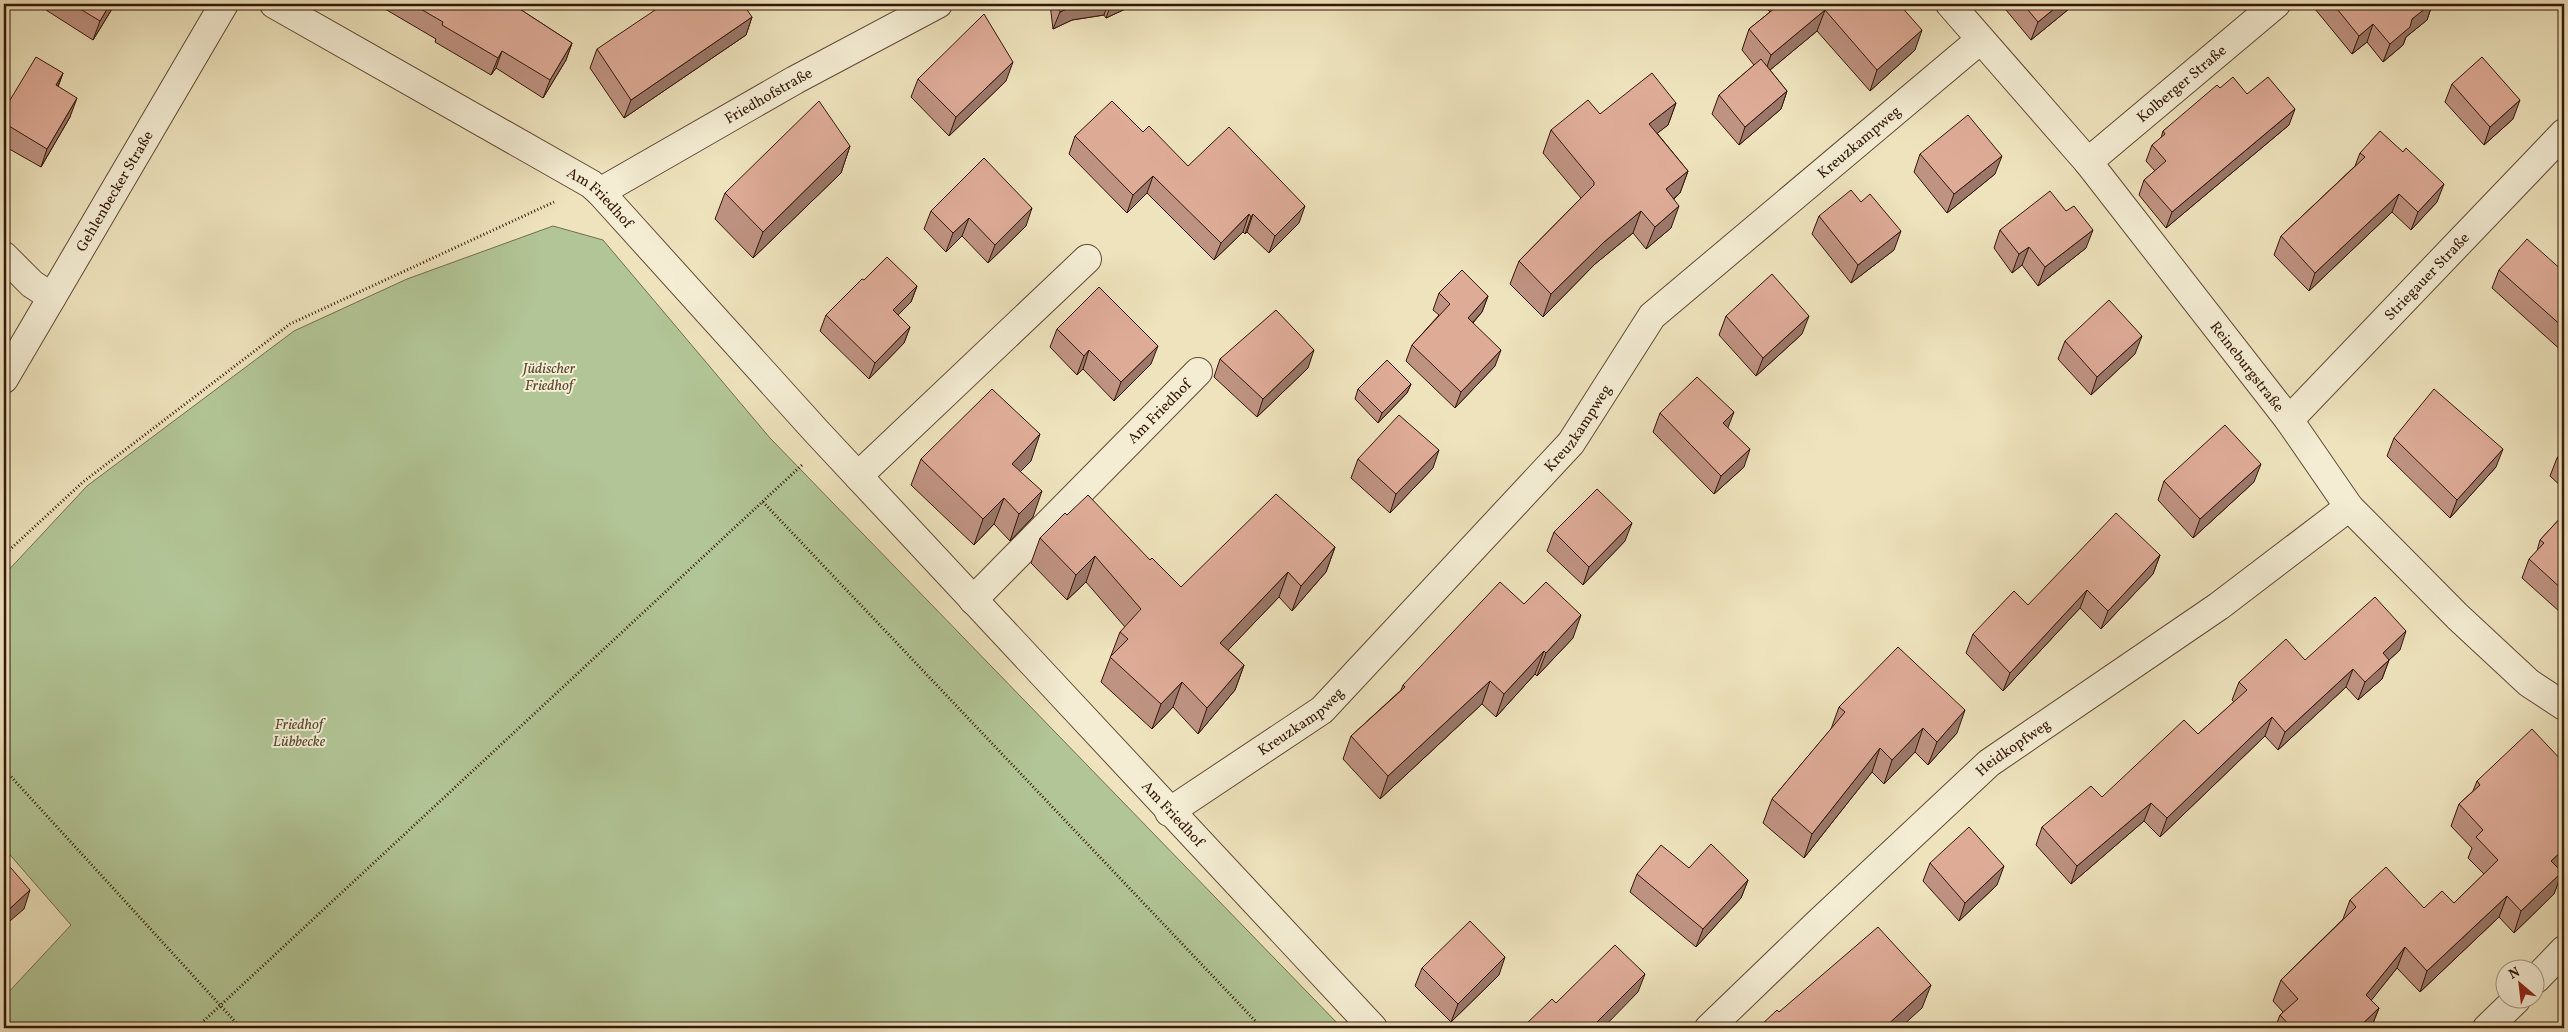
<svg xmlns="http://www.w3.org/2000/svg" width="2568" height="1032" viewBox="0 0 2568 1032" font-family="Vollkorn,serif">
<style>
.green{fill:#b2c596;stroke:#736e4f}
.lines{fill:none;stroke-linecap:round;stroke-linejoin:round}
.minor-casing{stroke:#624a35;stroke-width:30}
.path{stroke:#341708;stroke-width:3;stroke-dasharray:1 2.5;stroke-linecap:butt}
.minor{stroke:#f4edd4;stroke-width:28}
.wall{fill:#bf9382;stroke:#341708}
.shaded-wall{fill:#9b786a;stroke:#341708}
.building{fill:#deab97;stroke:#341708}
.labels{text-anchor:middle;stroke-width:4;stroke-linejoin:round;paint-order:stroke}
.street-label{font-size:15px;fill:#341708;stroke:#f4edd4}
.park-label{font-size:15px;font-style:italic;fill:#5a4b33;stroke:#f4edd4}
</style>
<rect width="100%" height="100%" fill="#eee3bd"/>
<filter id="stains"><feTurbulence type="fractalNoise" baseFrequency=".004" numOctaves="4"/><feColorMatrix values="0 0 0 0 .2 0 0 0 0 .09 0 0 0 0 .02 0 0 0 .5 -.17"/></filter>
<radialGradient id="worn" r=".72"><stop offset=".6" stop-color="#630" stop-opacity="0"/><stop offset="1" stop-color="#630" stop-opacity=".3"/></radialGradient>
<path class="green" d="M553 226 603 240 770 438 1342 1028H4V997L71 925 4 848V575L87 486 294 331 407 279Z"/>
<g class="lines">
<defs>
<g id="minor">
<path id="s1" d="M274 4 591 184 600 192 816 431 1373 1028"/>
<path id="s2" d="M1950 4 2088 162 2289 420 2349 507 2458 617 2529 683 2564 706"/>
<path id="s3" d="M2088 162 2276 4"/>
<path id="s4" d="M600 192 795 80 938 4"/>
<path d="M4 256 32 284 52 297"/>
<path id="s5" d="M4 379 224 4"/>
<path id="s6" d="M2289 420 2564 133"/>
<path d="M858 476 1087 259"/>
<path id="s7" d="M973 600 1198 372"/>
<path id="s8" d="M1169 812 1322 710 1571 443 1652 316 1980 40"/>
<path d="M2536 979 2564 950"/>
<path id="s9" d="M1709 1028 1817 924 1989 763 2219 606 2349 507"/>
<path d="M2487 1028 2516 1000"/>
</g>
</defs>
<use href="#minor" class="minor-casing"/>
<path class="path" d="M763 502 1262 1028
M4 555 83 482 290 324 554 202
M4 769 241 1028
M196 1028 802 465"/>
<use href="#minor" class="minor"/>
</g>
<path class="wall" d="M48 4H115L93 40 46 10Z
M382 4H512L572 43 566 60 543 98 496 68 491 75 435 42 436 39 385 9 386 6Z
M1050 4H1136L1106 18 1104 15 1072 20 1053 29Z
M1763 4H1899L1915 50 1870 91 1817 31 1770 70 1787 91 1781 109 1739 145 1712 114 1719 95 1754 65 1742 50 1749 29 1770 12Z
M2001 4H2075L2031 40Z
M2317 4H2434L2432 5 2427 20 2406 37 2403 45 2383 62 2367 42 2352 54 2315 9Z
M752 17 746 35 624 118 590 68 597 49Z
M63 73 58 87 70 117 41 167 4 146V110Z
M918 79 1006 81 949 136 911 97Z
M2452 84 2513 119 2484 145 2445 102Z
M2220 88 2247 94 2289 125 2166 228 2139 195 2144 180 2155 171 2146 161 2152 145 2161 138 2163 131Z
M1676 103 1668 125 1657 133 1688 171 1680 193 1674 199 1671 228 1646 249 1633 233 1595 264 1543 317 1510 284 1519 261 1581 198 1543 153 1551 130 1600 114Z
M1143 132 1188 166 1299 223 1269 253 1247 232 1245 234 1243 232 1214 260 1147 193 1127 213 1069 154 1075 136Z
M850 146 841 173 753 258 715 219 725 193Z
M2360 153 2437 202 2411 230 2392 212 2309 291 2274 255 2281 236 2355 166Z
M1920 154 1995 174 1947 213 1914 172Z
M1861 202 1894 250 1851 283 1812 234 1819 216Z
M931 211 1026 226 988 263 962 236 946 252 924 229Z
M2000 230 2086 248 2038 286 2022 265 2012 273 1994 248Z
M2499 270 2564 272V353L2492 288Z
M864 280 917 286 911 302 898 315 910 327 904 343 869 379 820 331 826 315Z
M1439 293 1488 296 1482 312 1473 323 1495 366 1455 408 1406 361 1412 345 1439 315 1433 310Z
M1726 316 1802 334 1756 376 1719 335Z
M1057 329 1151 364 1114 401 1083 369 1077 375 1050 347Z
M2065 341 2135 354 2091 395 2058 359Z
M1220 359 1308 368 1257 417 1214 377Z
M1411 384 1407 393 1378 423 1355 399 1358 389Z
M1660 413 1744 467 1714 494 1653 432Z
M2394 438 2496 467 2450 518 2387 456Z
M2564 450V489L2550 476 2557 458Z
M921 459 1031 461 1020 472 1033 517 1010 541 994 524 974 545 911 485Z
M1358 459 1433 468 1390 513 1351 478Z
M2164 481 2254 482 2193 538 2158 500Z
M2564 514V607L2560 612 2522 578 2529 559 2537 551 2540 540Z
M1067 515 1150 560 1181 587 1335 547 1326 572 1292 611 1279 597 1228 650 1244 665 1235 690 1198 734 1173 707 1152 729 1101 682 1120 632 1125 627 1086 582 1067 600 1031 563 1040 538Z
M1554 532 1625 541 1583 585 1547 551Z
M2160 555 2153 574 2101 629 2080 608 2003 691 1966 653 1973 634 2028 605Z
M1524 604 1573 638 1537 676 1535 674 1496 717 1482 704 1380 799 1343 759 1351 736 1401 690 1403 685Z
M2400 650 2389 660 2382 679 2358 700 2346 687 2278 750 2265 736 2160 837 2144 821 2071 884 2036 845 2042 827 2102 797 2198 734 2234 702 2232 700 2239 682 2305 660Z
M1839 707 1957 733 1928 765 1915 752 1884 784 1872 772 1804 858 1763 823 1772 799 1831 729Z
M2477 781 2564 863 2558 869 2562 872 2554 894 2514 933 2499 917 2420 992 2397 968 2371 1000 2379 1008 2371 1028H2275L2280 1015 2283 1012 2273 1001 2281 980 2343 919 2350 900 2424 908 2454 903 2484 874 2468 858 2472 848 2451 826 2459 804 2473 791Z
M1930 863 1997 885 1959 921 1923 881Z
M1689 868 1748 880 1741 898 1696 947 1630 892 1637 874Z
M1422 968 1499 975 1451 1022 1415 986Z"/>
<path class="shaded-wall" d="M110 4H115L93 40 100 21Z
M1077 4H1108L1104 15 1072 20 1053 29 1060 12Z
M1111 4H1136L1106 18Z
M2060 4H2075L2031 40 2038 22Z
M2426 4H2434L2432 5 2427 20 2406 37 2403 45 2383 62 2390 44Z
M1825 10 1817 31 1764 75 1771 55Z
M752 17 746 35 624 118 631 100Z
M2373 24 2367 42 2352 54 2359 36Z
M1922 30 1915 50 1870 91 1877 70Z
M572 43 566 60 543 98 550 80Z
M502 51 496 68 491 75 498 58Z
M1013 62 1006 81 949 136 956 117Z
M63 73 56 91V85Z
M1787 91 1781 109 1739 145 1745 127Z
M77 98 70 117 41 167 47 149Z
M2520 100 2513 119 2484 145 2490 127Z
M1676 103 1668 125 1641 146 1649 124Z
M2295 109 2289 125 2166 228 2172 212Z
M850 146 841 173 753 258 763 232Z
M2002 156 1995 174 1947 213 1954 194Z
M1688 171 1680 193 1658 212 1666 189Z
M1153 176 1147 193 1127 213 1133 195Z
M2444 184 2437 202 2411 230 2418 212Z
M2399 194 2392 212 2309 291 2315 273Z
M1305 206 1299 223 1269 253 1275 236Z
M1679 206 1671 228 1646 249 1655 227Z
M1032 208 1026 226 988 263 995 245Z
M1641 211 1633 233 1595 264 1543 317 1551 294 1604 242Z
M1249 214 1243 232 1214 260 1221 243Z
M1253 214 1247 232 1245 234 1251 217Z
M969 218 962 236 946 252 953 233Z
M2093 230 2086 248 2038 286 2045 267Z
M1901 231 1894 250 1851 283 1858 265Z
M2029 247 2022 265 2012 273 2019 254Z
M917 286 911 302 887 326 893 310Z
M1488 296 1482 312 1462 334 1468 318Z
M1809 316 1802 334 1756 376 1763 358Z
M910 327 904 343 869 379 875 363Z
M2142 336 2135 354 2091 395 2097 377Z
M1158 346 1151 364 1114 401 1121 382Z
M1089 350 1083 369 1077 375 1084 356Z
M1314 350 1308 368 1257 417 1263 399Z
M1501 350 1495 366 1455 408 1461 392Z
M1411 384 1407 393 1378 423 1382 413Z
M1734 412 1727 430 1723 423Z
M1040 434 1031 461 1002 490 1012 464Z
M1750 449 1744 467 1714 494 1721 476Z
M2503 449 2496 467 2450 518 2457 500Z
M1439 450 1433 468 1390 513 1396 494Z
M2261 464 2254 482 2193 538 2200 519Z
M1042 491 1033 517 1010 541 1019 514Z
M1004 498 994 524 974 545 983 519Z
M1632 523 1625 541 1583 585 1589 567Z
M1335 547 1326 572 1292 611 1301 586Z
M2160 555 2153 574 2101 629 2108 611Z
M1095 556 1086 582 1067 600 1076 575Z
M1288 572 1279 597 1211 668 1220 643Z
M2087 590 2080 608 2003 691 2010 673Z
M2564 600V607L2560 612Z
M1581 615 1573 638 1537 676 1546 653Z
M2406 631 2400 650 2378 670 2389 660 2382 679 2358 700 2365 682 2383 653Z
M1544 651 1535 674 1496 717 1504 694Z
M1244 665 1235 690 1198 734 1207 708Z
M2353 669 2346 687 2278 750 2285 732Z
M1490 681 1482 704 1380 799 1388 776Z
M1182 682 1173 707 1152 729 1161 704Z
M1965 710 1957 733 1928 765 1937 742Z
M2272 717 2265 736 2160 837 2167 818Z
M1923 728 1915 752 1884 784 1892 760Z
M1880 748 1872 772 1804 858 1812 834Z
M2151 803 2144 821 2071 884 2077 866Z
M2564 849V863L2543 883 2551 861Z
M2004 866 1997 885 1959 921 1965 903Z
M2562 872 2554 894 2514 933 2521 911Z
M1748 880 1741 898 1696 947 1703 929Z
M30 890 24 909 4 926V914Z
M2507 896 2499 917 2420 992 2427 971Z
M2405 947 2397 968 2358 1017 2366 995Z
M1505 957 1499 975 1451 1022 1458 1004Z
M1645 974 1638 992 1603 1028H1591Z
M1931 985 1922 1008 1900 1028H1884Z
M2379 1008 2371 1028H2358Z"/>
<path class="building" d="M72 4H110L100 21Z
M412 4H512L572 43 550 80 502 51 498 58 442 25 443 22Z
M664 4H743L752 17 631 100 597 49Z
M1059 4H1077L1060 12Z
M1780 4H1899L1922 30 1877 70 1825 10 1771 55 1749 29Z
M2023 4H2060L2038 22Z
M2333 4H2431L2412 19 2410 27 2390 44 2373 24 2359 36Z
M984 14 1013 62 956 117 918 79Z
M36 57 63 73 56 85 77 98 47 149 4 123V110Z
M2482 57 2520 100 2490 127 2452 84Z
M1761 59 1787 91 1745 127 1719 95Z
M1652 73 1676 103 1649 124 1688 171 1666 189 1679 206 1655 227 1641 211 1604 242 1551 294 1519 261 1594 185V182L1551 130 1588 100 1600 114Z
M2233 77 2247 94 2268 77 2295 109 2172 212 2144 180 2166 161 2152 145 2165 134 2163 131 2217 85 2220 88Z
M819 101 850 146 763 232 725 193Z
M1112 101 1143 132 1149 126 1188 166 1229 127 1305 206 1275 236 1253 214 1251 217 1249 214 1221 243 1153 176 1133 195 1075 136Z
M1968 115 2002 156 1954 194 1920 154Z
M2380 131 2403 152 2406 148 2444 184 2418 212 2399 194 2315 273 2281 236 2365 157 2360 153Z
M984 158 1032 208 995 245 969 218 953 233 931 211Z
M1851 190 1861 202 1870 194 1901 231 1858 265 1819 216Z
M2050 191 2066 211 2074 206 2093 230 2045 267 2029 247 2019 254 2000 230Z
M2527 239 2564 272V328L2499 270Z
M887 257 917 286 893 310 910 327 875 363 826 315 862 279 864 280Z
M1462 270 1488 296 1468 318 1501 350 1461 392 1412 345 1450 304 1439 293Z
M1772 274 1809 316 1763 358 1726 316Z
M1099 287 1158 346 1121 382 1089 350 1084 356 1057 329Z
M2109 300 2142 336 2097 377 2065 341Z
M1276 310 1314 350 1263 399 1220 359Z
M1387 360 1411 384 1382 413 1358 389Z
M1697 377 1734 412 1723 423 1750 449 1721 476 1660 413Z
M992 389 1040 434 1012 464 1042 491 1019 514 1004 498 983 519 921 459Z
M2434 389 2503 449 2457 500 2394 438Z
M1399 415 1439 450 1396 494 1358 459Z
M2225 425 2261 464 2200 519 2164 481Z
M2564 450V464L2557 458Z
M1597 489 1632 523 1589 567 1554 532Z
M1276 494 1335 547 1301 586 1288 572 1220 643 1244 665 1207 708 1182 682 1161 704 1110 657 1128 639 1120 632 1141 609 1095 556 1076 575 1040 538 1065 513 1067 515 1088 495 1150 560 1152 558 1181 587Z
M2116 513 2160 555 2108 611 2087 590 2010 673 1973 634 2014 591 2028 605Z
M2564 514V591L2529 559 2544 543 2540 540Z
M1500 582 1524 604 1546 582 1581 615 1546 653 1544 651 1504 694 1490 681 1388 776 1351 736 1405 687 1403 685Z
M2375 597 2406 631 2383 653 2389 660 2365 682 2353 669 2285 732 2272 717 2167 818 2151 803 2077 866 2042 827 2091 786 2102 797 2184 720 2198 734 2247 690 2239 682 2286 639 2305 660Z
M1898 647 1965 710 1937 742 1923 728 1892 760 1880 748 1812 834 1772 799 1845 712 1839 707Z
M2532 729 2564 763V849L2551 861 2562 872 2521 911 2507 896 2427 971 2405 947 2366 995 2379 1008 2358 1028H2292L2280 1015 2298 999 2281 980 2356 907 2350 900 2386 867 2424 908 2442 891 2454 903 2498 860 2476 837 2483 830 2459 804 2480 785 2477 781Z
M1969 827 2004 866 1965 903 1930 863Z
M1711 844 1748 880 1703 929 1637 874 1661 845 1689 868Z
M4 860 30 890 4 914Z
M1470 921 1505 957 1458 1004 1422 968Z
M1878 927 1931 985 1884 1028H1758L1777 1010 1779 1012Z
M1615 945 1645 974 1591 1028H1522L1552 999 1556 1003Z"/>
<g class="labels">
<g class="street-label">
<text dy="5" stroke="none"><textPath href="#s3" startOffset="122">Kolberger Straße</textPath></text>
<text dy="5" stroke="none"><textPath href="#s4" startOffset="194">Friedhofstraße</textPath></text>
<text dy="5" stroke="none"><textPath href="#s8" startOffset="970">Kreuzkampweg</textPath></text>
<text dy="5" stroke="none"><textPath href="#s5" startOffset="218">Gehlenbecker Straße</textPath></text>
<text dy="5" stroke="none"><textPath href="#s1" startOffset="380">Am Friedhof</textPath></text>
<text dy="5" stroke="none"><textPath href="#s6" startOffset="199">Striegauer Straße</textPath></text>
<text dy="5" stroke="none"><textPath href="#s2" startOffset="469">Reineburgstraße</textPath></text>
<text dy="5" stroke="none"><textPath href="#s7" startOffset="265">Am Friedhof</textPath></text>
<text dy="5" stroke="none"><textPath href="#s8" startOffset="565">Kreuzkampweg</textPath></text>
<text dy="5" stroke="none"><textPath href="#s8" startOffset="160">Kreuzkampweg</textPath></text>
<text dy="5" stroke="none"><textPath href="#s9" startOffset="414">Heidkopfweg</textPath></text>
<text dy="5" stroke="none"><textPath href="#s1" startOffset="1222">Am Friedhof</textPath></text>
</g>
<g class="park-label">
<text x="549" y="373">Jüdischer<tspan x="549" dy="17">Friedhof</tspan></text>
<text x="299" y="729">Friedhof<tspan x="299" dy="17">Lübbecke</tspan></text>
</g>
</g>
<rect width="2568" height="1032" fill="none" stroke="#eee3bd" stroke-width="20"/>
<rect x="5" y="5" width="2558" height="1022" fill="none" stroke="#341708" stroke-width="2.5"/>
<rect x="10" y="10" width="2548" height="1012" fill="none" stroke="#341708"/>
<g transform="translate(2520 984) rotate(332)"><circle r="24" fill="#f4edd4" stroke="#a79782"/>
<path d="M0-4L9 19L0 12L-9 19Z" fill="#8f2418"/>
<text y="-8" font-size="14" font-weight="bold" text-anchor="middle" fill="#341708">N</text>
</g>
<rect width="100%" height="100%" filter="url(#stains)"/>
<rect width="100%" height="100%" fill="url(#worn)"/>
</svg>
